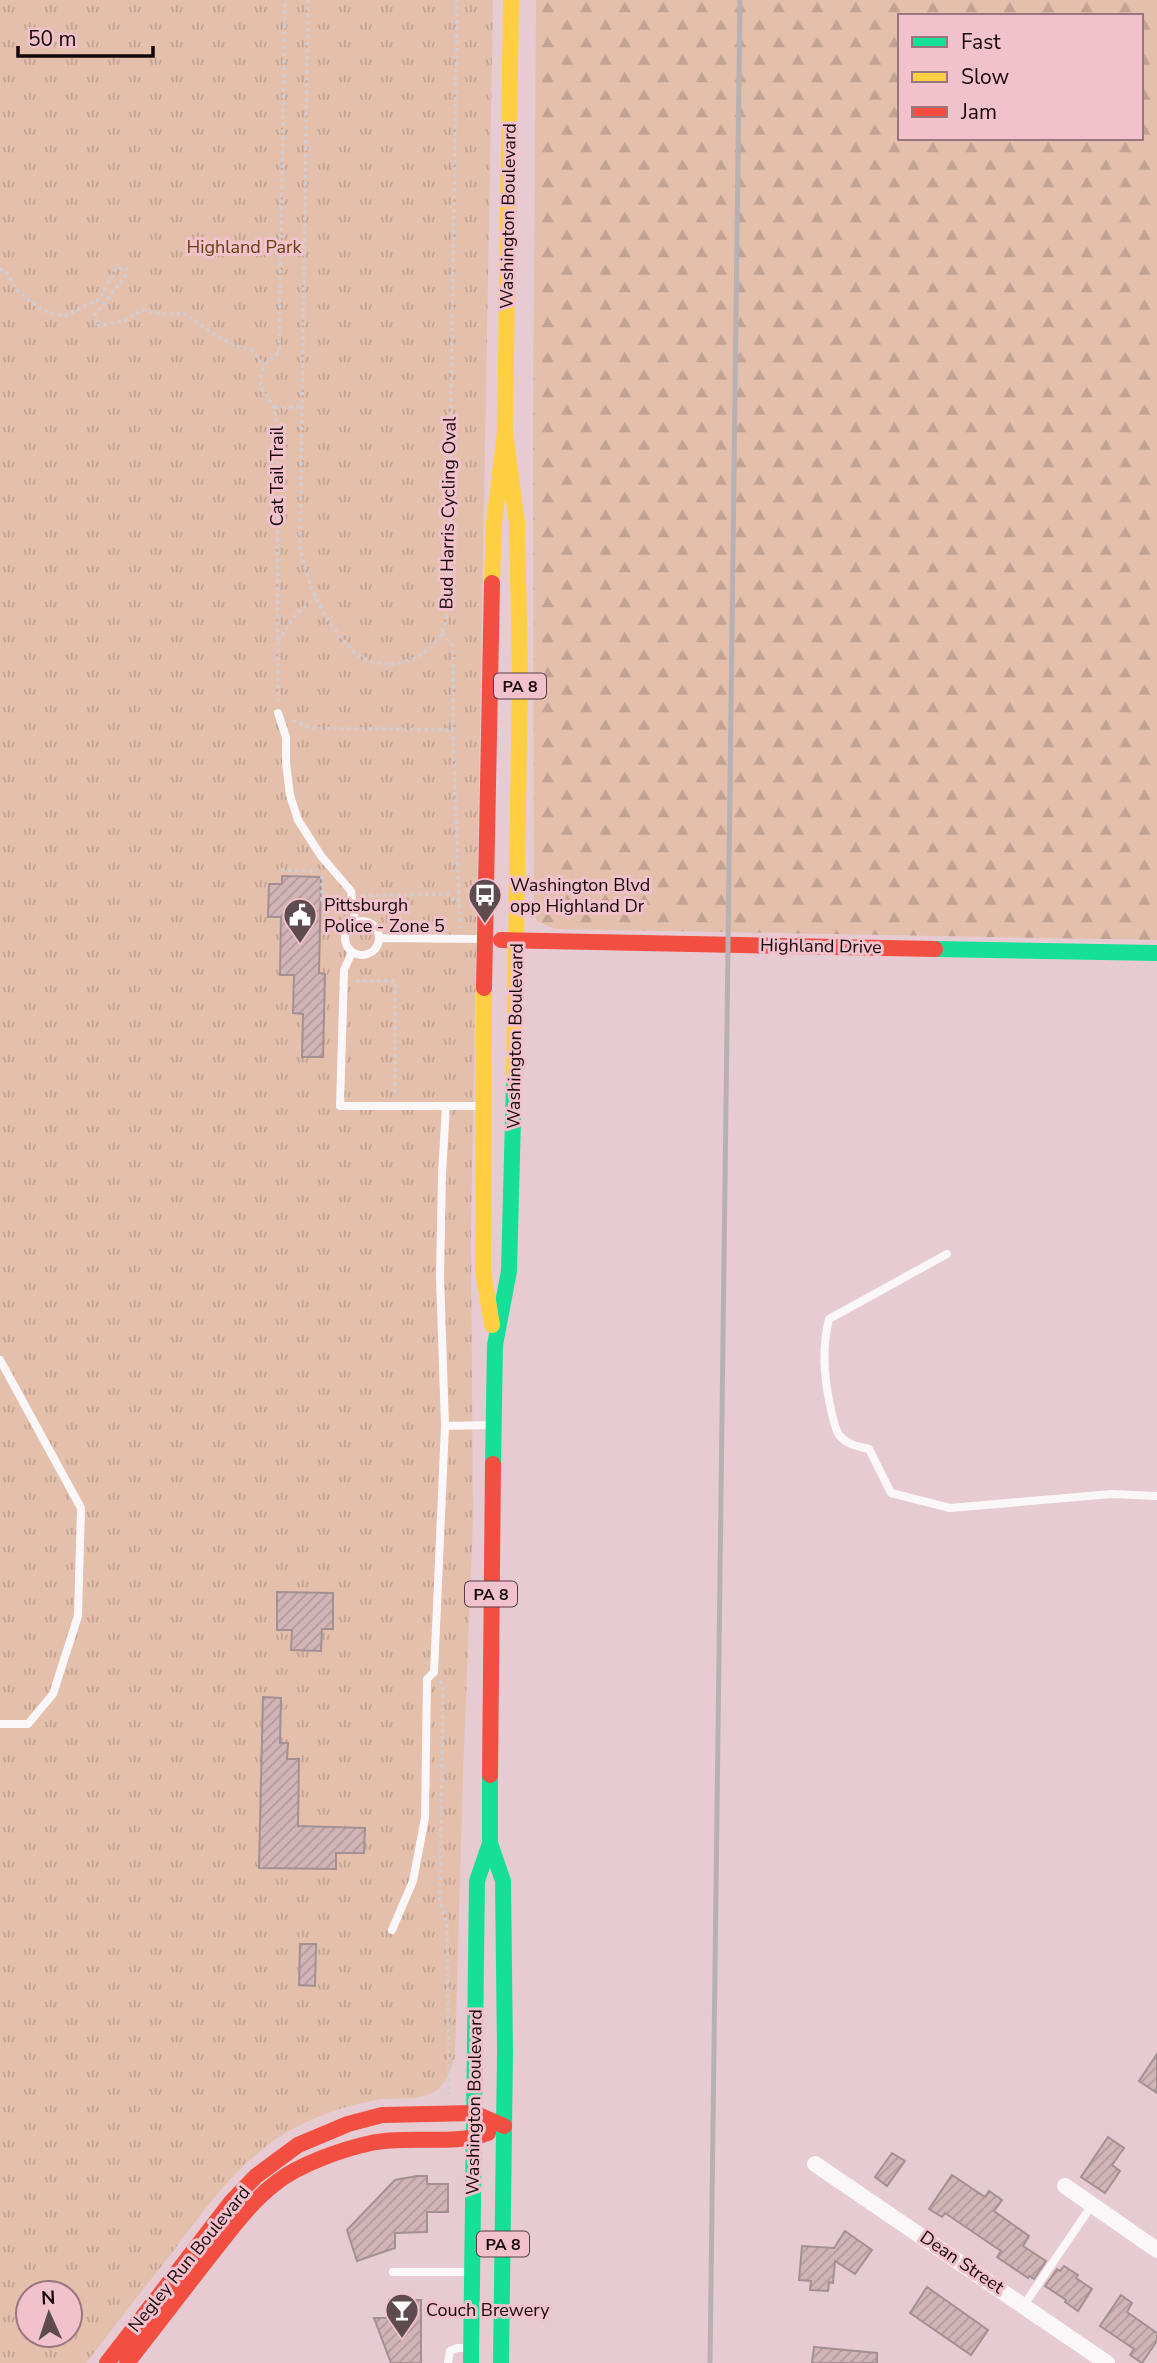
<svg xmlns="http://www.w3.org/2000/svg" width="1157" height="2363" viewBox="0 0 1157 2363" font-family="'Nunito Sans',sans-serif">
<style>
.forest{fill:url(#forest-firs);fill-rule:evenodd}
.park{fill:url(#park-tufts);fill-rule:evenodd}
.building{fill:url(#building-hatch);stroke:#a49092;stroke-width:2}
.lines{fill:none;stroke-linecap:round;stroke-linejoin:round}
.path{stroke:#d3cbcd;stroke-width:3.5;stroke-dasharray:3.5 3.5;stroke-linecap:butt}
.lane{stroke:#fbf7f8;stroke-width:8}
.street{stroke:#fbf7f8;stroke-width:16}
.fast{stroke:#16e098;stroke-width:16}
.slow{stroke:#ffcf43;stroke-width:16}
.jam{stroke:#f24e42;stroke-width:16}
.rail{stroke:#b7b1b3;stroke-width:5}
.labels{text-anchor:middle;stroke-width:6;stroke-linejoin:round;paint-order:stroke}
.shield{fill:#f1c1cc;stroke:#573e44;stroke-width:2}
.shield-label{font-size:16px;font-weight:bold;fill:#15060a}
.street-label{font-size:18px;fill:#15060a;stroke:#f1c1cc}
.park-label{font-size:18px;fill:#693e0e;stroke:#f1c1cc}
.poi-label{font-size:18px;fill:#15060a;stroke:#f1c1cc;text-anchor:start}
</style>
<defs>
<pattern id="forest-firs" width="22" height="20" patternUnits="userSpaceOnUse" patternTransform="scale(1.75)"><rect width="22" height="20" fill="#e3bfac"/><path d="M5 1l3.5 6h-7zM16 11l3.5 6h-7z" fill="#c2a393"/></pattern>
<pattern id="park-tufts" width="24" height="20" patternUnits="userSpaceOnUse" patternTransform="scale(1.75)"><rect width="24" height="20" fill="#e3bfac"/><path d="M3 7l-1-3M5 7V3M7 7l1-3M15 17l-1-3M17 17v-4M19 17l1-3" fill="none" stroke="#c2a393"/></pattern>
<pattern id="building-hatch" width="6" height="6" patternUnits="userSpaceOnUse" patternTransform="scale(1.75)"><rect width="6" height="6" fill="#d1b4b6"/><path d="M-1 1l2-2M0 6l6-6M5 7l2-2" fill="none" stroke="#b3999b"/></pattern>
</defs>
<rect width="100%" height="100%" fill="#e6ccd2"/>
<path class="forest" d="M536 0H1157V940L554 929 537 921 534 915 533 432ZM900 16H1141V138H900Z"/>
<path class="park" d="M0 0H493L471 1230 473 1520 463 1775 455 2056C452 2068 446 2085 434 2092 419 2101 394 2097 377 2100 346 2105 315 2116 287 2132 239 2161 207 2206 174 2250 145 2287 115 2325 86 2363H0ZM28 2293H70V2335H28Z"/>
<path class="building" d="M282 876 321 877 319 973 325 974 323 1057H302L303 1014 293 1013 294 975H280L281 917H268L269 884H282Z
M277 1592 333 1593V1629H322L321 1651 291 1650 292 1630H277Z
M263 1697 281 1698 280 1743H288L287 1759H299L298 1826 365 1828 364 1853H336V1869L259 1868Z
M300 1944H316L315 1986 299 1985Z
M1157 2054V2093L1139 2081Z
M1108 2137 1124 2148 1112 2165 1120 2171 1105 2193 1081 2177Z
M892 2153 905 2161 887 2186 875 2177Z
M952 2175 985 2197 989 2191 1002 2200 994 2211 1029 2236 1023 2246 1046 2261 1034 2279 1029 2276 1028 2278 997 2257 1001 2251 945 2213 942 2217 929 2209Z
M417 2176H427V2184H448V2212H427V2232L395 2233V2248L357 2261 347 2230 395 2180Z
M845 2231 872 2250 855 2274 835 2261 833 2283 829 2282 828 2291 810 2290 811 2281 799 2280 802 2246 834 2248Z
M1064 2266 1078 2275 1076 2278 1092 2289 1078 2311 1065 2302 1066 2300 1045 2286 1057 2269 1060 2271Z
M927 2287 988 2330 971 2355 910 2313Z
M1121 2295 1132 2303 1127 2312 1157 2333V2341L1142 2363 1130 2355 1134 2349 1100 2326Z
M389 2300H421V2363H391L374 2318H389Z
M814 2347 877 2353V2363H812Z"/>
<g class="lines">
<path class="path" d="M308 0 300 547C307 584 323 619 349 647 375 676 423 666 441 634 446 625 447 613 448 603L457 0
M0 269 5 270 17 290 43 311 65 316 100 299 115 269 127 268 124 278 95 315 96 326 124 321 142 310 165 314 184 313 218 337 241 348 251 349 264 366
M275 408 302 407
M442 633 453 646V731
M278 641 297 613 316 598
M278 702 277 423 275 408 261 389 260 379 264 366 279 352 285 0
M293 720 310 728 453 730 460 928
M281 870 317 871
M322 876V900L331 901V903L340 901
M362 896 447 894 454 901H459
M356 981H395V1094
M440 1681 443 1686 440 1900 447 1924 449 2094"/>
<path class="lane" d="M278 713 286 737V763L290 795 298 820 321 856 351 891 355 922
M345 938a17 17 0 1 1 34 0a17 17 0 1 1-34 0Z
M379 938 481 939
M352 952 344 970 340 1106H479
M947 1254 829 1319C821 1351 824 1382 832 1414 834 1421 835 1429 839 1435 848 1445 856 1446 869 1449L891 1493 950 1508 1112 1494 1157 1496
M0 1360 81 1508 78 1616 53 1694 28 1724H0
M445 1426 488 1425
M392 1930 413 1881 425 1818 427 1679 434 1672 445 1426 440 1277 442 1174 446 1106
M393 2272H467
M1024 2305 1092 2205
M448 2363 450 2351 457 2348H467"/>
<path class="street" d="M815 2164 1107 2363
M1065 2186 1157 2250"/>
<path class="fast" d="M935 949 1157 953
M493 1464 495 1345 509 1271 514 1080
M490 1775V1843L503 1881 505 2052 501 2363
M471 2363 477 1881 490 1843"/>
<path class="slow" d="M505 432 517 523 520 674 514 1080
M492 583 494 523 505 432 511 0
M484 988 483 1271 492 1325"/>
<path class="jam" d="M501 940 935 949
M484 988 492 583
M490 1775 493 1464
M107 2363 232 2201 256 2176 298 2145 348 2124 382 2115 474 2113 504 2126
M127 2363C154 2328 182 2292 209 2257 230 2231 250 2202 277 2182 300 2164 343 2149 371 2143 409 2135 452 2146 488 2133"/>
<path class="rail" d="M710 2363 740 0"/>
</g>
<defs>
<symbol id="bus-pin" viewBox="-11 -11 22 30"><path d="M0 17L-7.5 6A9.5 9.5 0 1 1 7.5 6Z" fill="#5e4b50" stroke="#f1c1cc"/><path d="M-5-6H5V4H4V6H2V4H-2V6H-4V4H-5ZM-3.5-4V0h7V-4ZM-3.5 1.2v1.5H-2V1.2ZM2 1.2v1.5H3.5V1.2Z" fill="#fff"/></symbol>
<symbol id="civic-pin" viewBox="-11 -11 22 30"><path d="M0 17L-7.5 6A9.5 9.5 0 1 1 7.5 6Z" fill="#5e4b50" stroke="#f1c1cc"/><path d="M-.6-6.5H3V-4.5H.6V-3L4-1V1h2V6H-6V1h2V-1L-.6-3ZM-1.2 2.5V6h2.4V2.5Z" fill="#fff"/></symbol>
<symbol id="bar-pin" viewBox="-11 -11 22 30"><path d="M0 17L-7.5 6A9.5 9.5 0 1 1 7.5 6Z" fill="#5e4b50" stroke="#f1c1cc"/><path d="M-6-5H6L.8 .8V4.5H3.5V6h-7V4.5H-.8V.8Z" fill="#fff"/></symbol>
</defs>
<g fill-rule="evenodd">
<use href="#bus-pin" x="466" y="876" width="38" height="52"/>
<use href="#civic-pin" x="281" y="896" width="38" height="52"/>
<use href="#bar-pin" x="383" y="2291" width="38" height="52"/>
</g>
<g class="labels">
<g class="shield">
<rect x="494" y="673.5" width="52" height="25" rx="5"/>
<rect x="465" y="1581.5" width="52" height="25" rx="5"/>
<rect x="477" y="2231.5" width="52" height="25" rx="5"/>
</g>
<g class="shield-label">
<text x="520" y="692">PA 8</text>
<text x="491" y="1600">PA 8</text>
<text x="503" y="2250">PA 8</text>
</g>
<g class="street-label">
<text transform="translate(508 216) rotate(-89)" y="6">Washington Boulevard</text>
<text transform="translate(277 476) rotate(-90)" y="6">Cat Tail Trail</text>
<text transform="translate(448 513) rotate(-89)" y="6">Bud Harris Cycling Oval</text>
<text transform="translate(821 946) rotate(1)" y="6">Highland Drive</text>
<text transform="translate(515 1036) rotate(-89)" y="6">Washington Boulevard</text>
<text transform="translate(474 2102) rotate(-89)" y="6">Washington Boulevard</text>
<text transform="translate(189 2259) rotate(-51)" y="6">Negley Run Boulevard</text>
<text transform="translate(962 2262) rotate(34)" y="6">Dean Street</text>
</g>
<g class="park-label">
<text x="244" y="253">Highland Park</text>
</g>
<g class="poi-label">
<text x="510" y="891">Washington Blvd<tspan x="510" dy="21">opp Highland Dr</tspan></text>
<text x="324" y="911">Pittsburgh<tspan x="324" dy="21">Police - Zone 5</tspan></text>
<text x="426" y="2316">Couch Brewery</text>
</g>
</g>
<rect x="898" y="14" width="245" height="126" fill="#f1c1cc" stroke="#99767e" stroke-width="2"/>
<rect x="912" y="37" width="35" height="10" fill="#16e098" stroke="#99767e" stroke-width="2"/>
<text x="961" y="49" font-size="21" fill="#15060a">Fast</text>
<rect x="912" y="72" width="35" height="10" fill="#ffcf43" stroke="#99767e" stroke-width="2"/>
<text x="961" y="84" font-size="21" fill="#15060a">Slow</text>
<rect x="912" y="107" width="35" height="10" fill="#f24e42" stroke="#99767e" stroke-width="2"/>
<text x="961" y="119" font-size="21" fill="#15060a">Jam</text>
<g transform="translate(49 2314) rotate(357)"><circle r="33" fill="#f1c1cc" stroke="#99767e" stroke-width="2"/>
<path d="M0-5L12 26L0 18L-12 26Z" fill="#5e4b50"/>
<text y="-10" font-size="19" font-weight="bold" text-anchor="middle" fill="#15060a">N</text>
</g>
<path d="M18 46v10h135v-10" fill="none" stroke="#15060a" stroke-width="3.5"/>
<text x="28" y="46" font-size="21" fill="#15060a" stroke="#f1c1cc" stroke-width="5" paint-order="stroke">50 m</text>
</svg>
